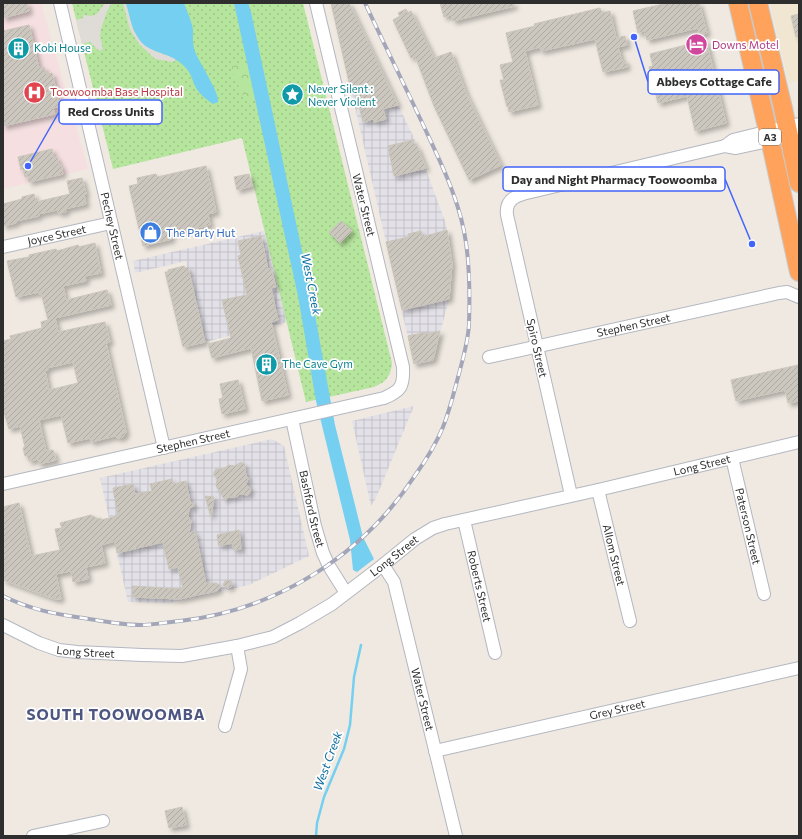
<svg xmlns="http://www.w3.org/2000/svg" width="802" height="839" viewBox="0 0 802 839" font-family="Commissioner,sans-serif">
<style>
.industrial{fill:url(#industrial-grid)}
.education{fill:#f0e6d1}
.medical{fill:#f5dfe0}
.green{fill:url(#green-dots)}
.forest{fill:url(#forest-crowns)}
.plaza{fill:#dfdcd8}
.water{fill:#75cff0}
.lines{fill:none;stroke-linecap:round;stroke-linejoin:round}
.stream{stroke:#75cff0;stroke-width:2.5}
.building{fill:url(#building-hatch);stroke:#cbc5ba;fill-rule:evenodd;filter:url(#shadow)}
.minor-casing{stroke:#b4b7c1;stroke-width:14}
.highway-casing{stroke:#c9c9c9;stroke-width:20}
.minor{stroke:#fff;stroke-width:12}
.highway{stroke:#ffa35c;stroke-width:18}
.rail-casing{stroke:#a3a6b8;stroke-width:4}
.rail{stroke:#fff;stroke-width:2.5;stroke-dasharray:8;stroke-linecap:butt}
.labels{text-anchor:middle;stroke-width:3.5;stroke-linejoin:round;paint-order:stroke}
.shield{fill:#fff;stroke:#6d6d6d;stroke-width:1}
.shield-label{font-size:10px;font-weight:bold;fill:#2e2e2e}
.hotel-label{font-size:11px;fill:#b23c85;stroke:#fff;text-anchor:start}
.culture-label{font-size:11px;fill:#0d838f;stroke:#fff;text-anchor:start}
.health-label{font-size:11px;fill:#be3a42;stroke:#fff;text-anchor:start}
.street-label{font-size:11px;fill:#2e2e2e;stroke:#fff}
.shop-label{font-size:11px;fill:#366cbe;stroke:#fff;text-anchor:start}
.water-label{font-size:12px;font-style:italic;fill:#0d6fa3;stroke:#fff}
.district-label{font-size:15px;font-weight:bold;letter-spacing:1px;fill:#4d5680;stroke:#fff}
.leader{fill:none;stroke:#4264fb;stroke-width:1.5}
.callout-dot{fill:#4264fb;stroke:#fff;stroke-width:1.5}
.callout{fill:#fff;stroke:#4264fb;stroke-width:1.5}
.callout-label{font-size:12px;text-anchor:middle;font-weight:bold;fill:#2e2e2e}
</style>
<defs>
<pattern id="industrial-grid" width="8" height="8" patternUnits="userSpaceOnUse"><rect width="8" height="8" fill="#e3e1e8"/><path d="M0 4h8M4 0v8" fill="none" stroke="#c3c1c7"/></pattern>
<pattern id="green-dots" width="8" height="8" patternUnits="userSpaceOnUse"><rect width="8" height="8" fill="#b6e59e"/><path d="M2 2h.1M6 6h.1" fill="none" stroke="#9dc588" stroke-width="1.8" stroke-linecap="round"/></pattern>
<pattern id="forest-crowns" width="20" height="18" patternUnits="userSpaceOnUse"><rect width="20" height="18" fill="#b6e59e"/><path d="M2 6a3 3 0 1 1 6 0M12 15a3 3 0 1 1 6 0" fill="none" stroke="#9dc588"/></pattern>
<pattern id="building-hatch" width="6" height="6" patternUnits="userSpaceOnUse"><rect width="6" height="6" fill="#cbc7bf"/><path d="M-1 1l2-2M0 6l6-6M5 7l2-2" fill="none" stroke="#afaba4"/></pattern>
<filter id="shadow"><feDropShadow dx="3.5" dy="3.5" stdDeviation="2" flood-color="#0004"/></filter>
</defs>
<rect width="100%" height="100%" fill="#efe9e1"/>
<path class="industrial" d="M331 3H349L415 140 446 224 452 264 449 299 433 360 414 364Z
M264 231 287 322 205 342 186 261 135 273 133 261Z
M414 406 376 498 371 506 352 421Z
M272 439 284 446 309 556 249 585 169 603 128 602 100 478Z"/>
<path class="education" d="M770 3H799V80L789 83Z"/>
<path class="medical" d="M3 3H41L88 169 3 189Z"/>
<path class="green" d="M72 3H303L392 363C391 376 386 382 374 387L306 402 242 138 113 169Z"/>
<path class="forest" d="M242 63 248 64 256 100 247 101C242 97 233 73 230 65Z"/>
<path class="plaza" d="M105 3H112L107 11 101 29 100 36 103 49 99 51 90 42 82 44 76 20 83 18V15L91 16 97 14Z
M123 3H126L133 29 141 41 155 51 168 55 177 59 173 62 155 59 139 44 130 30Z"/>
<path class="water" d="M126 3H184C186 8 193 25 193 30 193 39 192 45 196 54 200 63 220 94 218 102L213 104C207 100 198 93 195 86 192 79 191 73 185 67 174 56 167 56 153 50 133 42 131 20 126 3Z
M234 3H248L251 12 311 293 335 425 363 537 374 559 357 572 353 570 350 540 316 401 298 296Z"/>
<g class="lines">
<path class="stream" d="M316 836 317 823 324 797 344 749 350 725 354 677 361 645"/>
</g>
<path class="building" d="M3 3H27L29 11 3 18Z
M331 3H349L398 105 383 109 386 119 374 122 373 119 363 122 355 90 351 91Z
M440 3H514V6L453 21 451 15 444 17Z
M668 3H699L707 33 700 35 698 28 647 40 644 31 638 33 633 11Z
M600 8 602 13 610 11 616 38 625 36 627 45 618 47 622 61 625 60 627 67 603 72 595 39 541 51 540 47 525 51 538 105 509 112 508 106 507 107 500 80H504L500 65 513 62 506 33 535 26 534 24Z
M406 9 408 13 411 11 434 58 451 52 466 93 501 165 469 180 434 106 415 56 411 58 393 20 400 16 398 13Z
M799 14V36L796 37 791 16Z
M29 25 39 68 44 67 46 74 52 73 60 106 53 108 55 114 3 126V31Z
M706 40 726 123 695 131 687 96 658 103 649 67 653 66 650 54Z
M413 140 415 147 417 146 426 168 394 176 388 146Z
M52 149 54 158 57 157 59 165H61L63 174 29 182 28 176 25 177 23 169 21 170 18 157Z
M206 166 216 212 208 214 210 225 170 234 172 239 143 246 129 186 138 184 137 178 156 174 157 177Z
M249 174 252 186 237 190 234 177Z
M82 178 86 194H84L86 204 65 209 66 212 58 213 57 210 38 214 39 216 16 221V223L3 226V204L22 199V197L34 194 36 202 70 194 67 181Z
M341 221 352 231 340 243 329 232Z
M447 230 452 264 449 299 402 310 386 242 409 237 408 234 421 231 422 237Z
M261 236 268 269 271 268 276 287 271 288 278 320 271 322 288 395 262 401 251 348 212 358 208 344 231 338 222 300 247 295 238 256 241 255 238 241Z
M95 243 101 273 85 276 86 281 63 286 66 300 107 290 111 305 55 318 58 332 105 322 110 342 106 343 126 432 123 437 118 438 115 436 91 442 90 438 68 443 61 415 39 420 46 451 53 450 56 460 39 464 38 459 29 461 27 455 25 456 23 448 25 447 20 426 9 429 3 409V341L11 339 10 336 42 328 41 322 48 320 41 293 39 294V292L16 297 7 261 29 257V255L56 249 57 251 78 245 79 247ZM73 362 78 383 49 390 45 371 48 370 47 368Z
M184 266 185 268 188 267 205 342 183 347 165 272H168V270Z
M440 331 433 360 414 364 408 336 427 332V334Z
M798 365 799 401 788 403 785 390 736 401 731 380Z
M238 380 245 409 222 414 219 399 223 398 220 384Z
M241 462 245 465V472L248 479 246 484 250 488V492L248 495 240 494 236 497H229L225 500 216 486 217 479 214 475V472L216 469H223L229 465 235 466Z
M172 479 173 484 186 481 190 502 195 505 189 509 188 516 191 521 189 533 195 531 206 584 216 583 221 586 217 591 180 599 132 597V586L183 589 178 567 169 569 163 542 117 553 115 541 101 545 105 563 86 567 88 579 73 582 71 571 56 574 61 599H55L3 580V507L19 503 31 556 60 550 55 529 62 528 60 523 91 515 98 519 101 518V520L118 516 113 488 133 484 135 494 152 491 150 484Z
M205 496 214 497 211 517Z
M239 530 241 549 234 550 232 543 219 546 217 535Z
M228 580 231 581 232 584 231 587 228 588 223 585 225 581Z
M182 807 186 825 169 828 165 811Z"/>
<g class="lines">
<defs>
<g id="minor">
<path id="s1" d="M60 3 164 448"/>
<path d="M725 146 733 140 799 124"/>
<path id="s2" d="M3 247 111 223"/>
<path id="s3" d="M489 357 779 293 787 292 799 297"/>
<path id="s4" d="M292 419 315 526 323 553 329 566 346 593"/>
<path id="s5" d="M732 458 764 594"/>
<path id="s6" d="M3 484 384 398C401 391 404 386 403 367L316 3"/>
<path id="s7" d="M598 490 630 621"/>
<path d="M571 495 507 215C505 198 518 195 531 192L725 146 736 148 799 134"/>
<path id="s8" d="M464 520 495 653"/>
<path id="s9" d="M383 565 394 582 456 836"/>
<path id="s10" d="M3 625 39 643 59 650 77 652 142 655 182 656 237 646 273 637 300 623 332 604 383 565 415 539 433 528 445 524 598 490 799 442"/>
<path d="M225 726 241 669 237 646"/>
<path id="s11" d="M435 751 799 668"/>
<path d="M33 836 103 821"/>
</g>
<path id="highway" d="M738 3 773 153 799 272
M758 3 783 108 799 183"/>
</defs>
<use href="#minor" class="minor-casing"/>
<use href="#highway" class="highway-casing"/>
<use href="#minor" class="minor"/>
<use href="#highway" class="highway"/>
<defs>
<path id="rail" d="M3 596C29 609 54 614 83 618 102 621 121 625 141 625 153 625 167 622 180 621 276 610 363 556 416 474 426 460 436 444 443 427 449 412 453 396 457 381 462 362 468 343 469 324 470 293 470 261 464 231 457 196 441 163 426 131 406 88 385 46 365 3"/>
</defs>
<use href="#rail" class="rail-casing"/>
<use href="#rail" class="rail"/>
</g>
<defs>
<symbol id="hotel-disc" viewBox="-11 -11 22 22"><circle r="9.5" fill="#d1479c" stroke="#fff"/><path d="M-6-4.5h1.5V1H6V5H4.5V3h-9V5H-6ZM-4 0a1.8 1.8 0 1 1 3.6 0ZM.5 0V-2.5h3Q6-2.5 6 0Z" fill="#fff"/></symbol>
<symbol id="building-disc" viewBox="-11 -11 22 22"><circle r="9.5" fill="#0f9aa8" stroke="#fff"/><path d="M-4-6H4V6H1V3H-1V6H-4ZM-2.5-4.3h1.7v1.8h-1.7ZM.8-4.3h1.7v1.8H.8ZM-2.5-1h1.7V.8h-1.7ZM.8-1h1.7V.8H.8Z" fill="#fff"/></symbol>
<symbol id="hospital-disc" viewBox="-11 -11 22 22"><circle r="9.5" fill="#e0444e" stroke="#fff"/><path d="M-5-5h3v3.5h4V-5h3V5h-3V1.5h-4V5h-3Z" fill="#fff"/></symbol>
<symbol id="sight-disc" viewBox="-11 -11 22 22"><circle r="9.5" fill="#0f9aa8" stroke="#fff"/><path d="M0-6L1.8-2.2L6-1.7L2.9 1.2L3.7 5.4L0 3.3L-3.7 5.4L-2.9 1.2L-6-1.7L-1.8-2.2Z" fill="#fff"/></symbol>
<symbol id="shop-disc" viewBox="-11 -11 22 22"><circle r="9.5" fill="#3f7fe0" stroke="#fff"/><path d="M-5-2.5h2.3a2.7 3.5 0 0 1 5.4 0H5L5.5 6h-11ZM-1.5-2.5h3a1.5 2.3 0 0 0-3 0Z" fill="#fff"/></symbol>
</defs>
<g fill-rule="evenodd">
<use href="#hotel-disc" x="684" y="32" width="25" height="25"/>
<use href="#building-disc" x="6" y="36" width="25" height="25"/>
<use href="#hospital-disc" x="22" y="80" width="25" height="25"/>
<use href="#sight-disc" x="280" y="82" width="25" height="25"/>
<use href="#shop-disc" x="138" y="220" width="25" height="25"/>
<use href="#building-disc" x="254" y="352" width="25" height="25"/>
</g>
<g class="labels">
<rect class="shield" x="759" y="129" width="22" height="16" rx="3"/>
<g class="shield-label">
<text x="770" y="141">A3</text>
</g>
<g class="hotel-label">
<text x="712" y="49">Downs Motel</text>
</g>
<g class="culture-label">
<text x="34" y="52">Kobi House</text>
<text x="308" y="93">Never Silent :<tspan x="308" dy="13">Never Violent</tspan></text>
<text x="282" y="368">The Cave Gym</text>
</g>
<g class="health-label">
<text x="50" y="96">Toowoomba Base Hospital</text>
</g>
<g class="street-label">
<text transform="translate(364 205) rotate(76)" y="4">Water Street</text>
<text dy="4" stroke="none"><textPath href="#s1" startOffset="229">Pechey Street</textPath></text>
<text dy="4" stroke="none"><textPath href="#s2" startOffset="55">Joyce Street</textPath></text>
<text dy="4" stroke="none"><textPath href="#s3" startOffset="148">Stephen Street</textPath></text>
<text transform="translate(537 348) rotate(77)" y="4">Spiro Street</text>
<text dy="4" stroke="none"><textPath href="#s6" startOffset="195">Stephen Street</textPath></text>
<text dy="4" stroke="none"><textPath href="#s10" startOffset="748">Long Street</textPath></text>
<text dy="4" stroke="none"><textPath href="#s4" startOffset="92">Bashford Street</textPath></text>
<text dy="4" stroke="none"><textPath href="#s5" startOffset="70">Paterson Street</textPath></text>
<text dy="4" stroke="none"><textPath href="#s7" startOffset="67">Allom Street</textPath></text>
<text dy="4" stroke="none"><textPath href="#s10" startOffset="424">Long Street</textPath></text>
<text dy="4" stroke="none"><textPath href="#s8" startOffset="68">Roberts Street</textPath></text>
<text dy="4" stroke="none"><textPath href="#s10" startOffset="88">Long Street</textPath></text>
<text dy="4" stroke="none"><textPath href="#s9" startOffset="141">Water Street</textPath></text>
<text dy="4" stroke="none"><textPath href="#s11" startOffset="187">Grey Street</textPath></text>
</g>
<g class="shop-label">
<text x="166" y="237">The Party Hut</text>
</g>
<g class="water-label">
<text transform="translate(311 284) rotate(79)" y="4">West Creek</text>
<text transform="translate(328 761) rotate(-70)" y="4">West Creek</text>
</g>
<g class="district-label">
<text x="116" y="720">SOUTH TOOWOOMBA</text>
</g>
</g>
<path class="leader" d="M634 37L648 82M28 166L59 112M752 244L725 179"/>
<g class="callout-dot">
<circle cx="634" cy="37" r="4"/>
<circle cx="28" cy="166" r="4"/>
<circle cx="752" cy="244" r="4"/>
</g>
<g class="callout">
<rect x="648" y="70" width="131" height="24" rx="4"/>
<rect x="59" y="100" width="103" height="24" rx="4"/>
<rect x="503" y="167" width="222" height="24" rx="4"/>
</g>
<g class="callout-label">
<text x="714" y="86">Abbeys Cottage Cafe</text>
<text x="111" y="116">Red Cross Units</text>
<text x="614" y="184">Day and Night Pharmacy Toowoomba</text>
</g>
<rect width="802" height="839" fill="none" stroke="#2e2e2e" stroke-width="8"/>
</svg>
